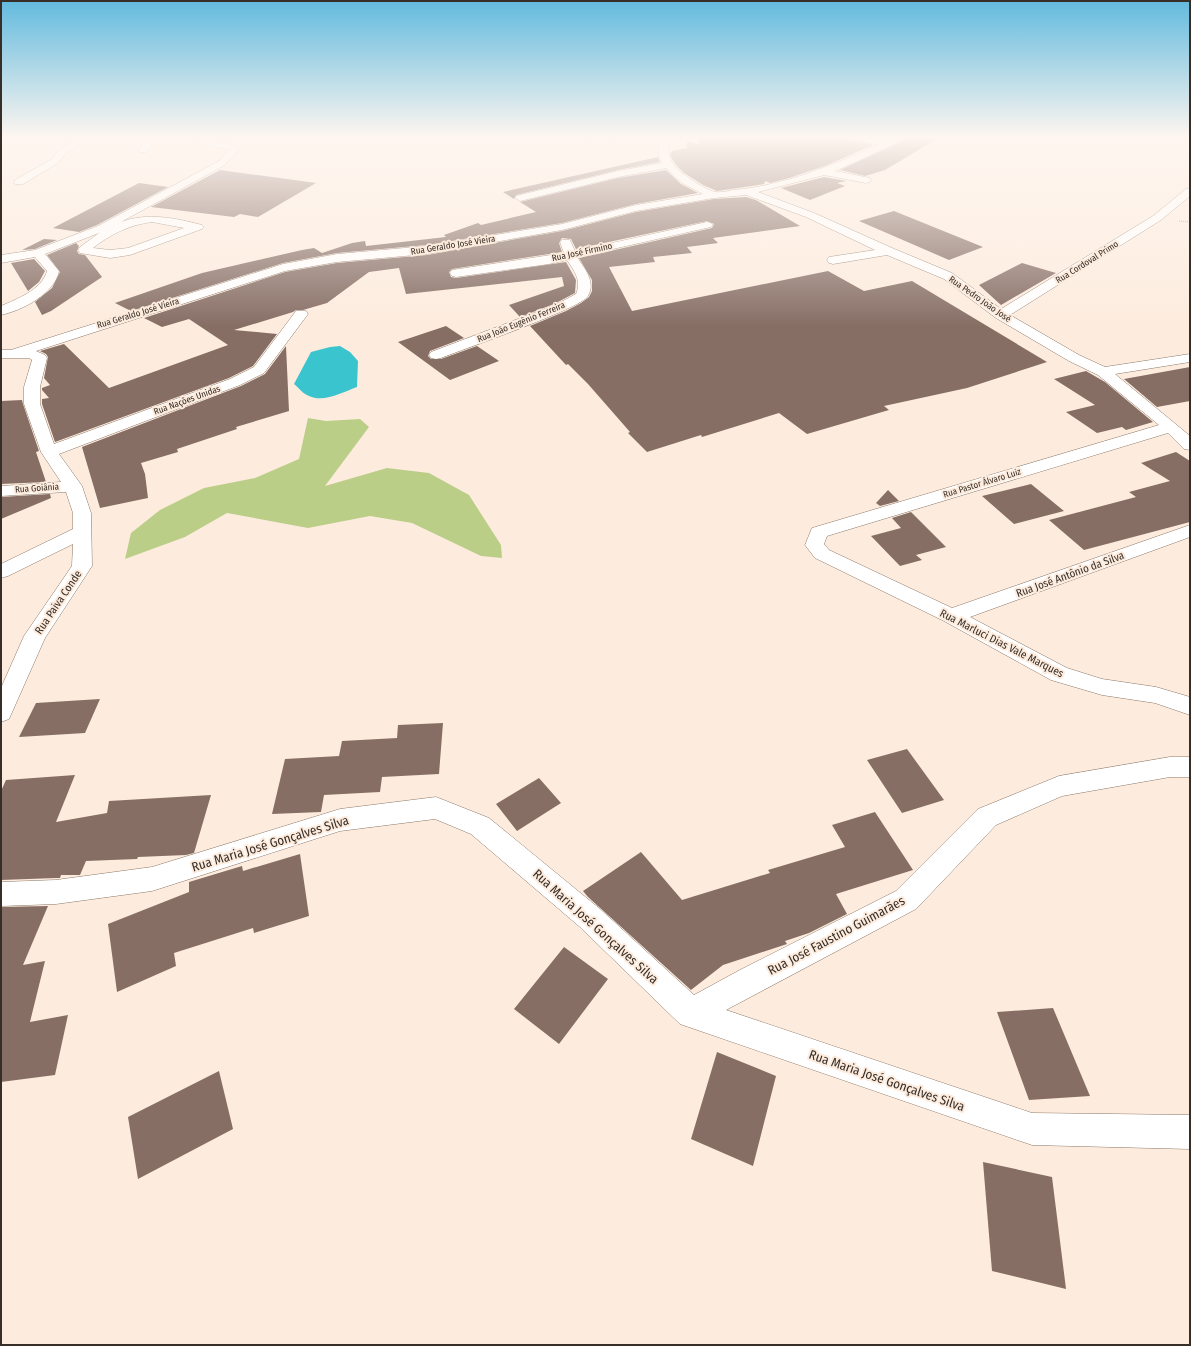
<svg xmlns="http://www.w3.org/2000/svg" width="1191" height="1346" viewBox="0 0 1191 1346" font-family="'Fira Sans Condensed',sans-serif">
<style>
.green{fill:#bbce88}
.water{fill:#39c4ce}
.building{fill:#866e65}
.lines{fill:none;stroke-linecap:round;stroke-linejoin:round}
.minor-casing{stroke:#8c7969;stroke-width:1}
.path{stroke:#a2958a;stroke-width:1;stroke-dasharray:1 1;stroke-linecap:butt}
.minor{fill:#fff;fill-rule:evenodd}
.labels{text-anchor:middle;stroke-width:4;stroke-linejoin:round;paint-order:stroke}
.far-street-label{font-size:9px;fill:#362e27;stroke:#fdecde}
.street-label{font-size:11px;fill:#362e27;stroke:#fdecde}
.near-street-label{font-size:13px;fill:#362e27;stroke:#fdecde}
</style>
<rect width="100%" height="100%" fill="#fdecde"/>
<path class="green" d="M308 418 326 421 360 419 369 427 325 486 387 468 429 473 469 495 501 545 502 558 481 556 412 523 370 516 308 528 227 513 185 537 125 559 131 533 160 510 204 488 255 478 299 459Z"/>
<path class="water" d="M340 346 350 352 358 361 357 387C343 392 324 403 309 396 303 394 299 388 294 384L311 352 330 347Z"/>
<path class="building" d="M699 137H850L852 140 873 145 825 166 789 178 770 183 765 181 764 184 752 186 717 191 703 185 684 173 676 165 671 157 670 154 672 151 687 148V141L699 144Z
M911 137H940L885 170 865 176 840 170Z
M658 157 660 162 618 170 516 195 514 199 503 192Z
M220 170 316 183 258 217 240 214 234 217 151 207Z
M666 170 681 184 698 193 636 204 562 223 427 245 337 253 283 263 131 311 115 303 202 273 302 250 314 248 322 253 352 243 365 241 366 246 446 237 444 235 478 223 481 225 536 212 520 202 618 178Z
M824 177 846 181 837 183 845 186 810 200 781 188Z
M139 183 168 187 97 225 79 232 53 228Z
M746 197 756 200 800 226 713 238 718 243 687 247 692 253 653 257 655 262 609 267 632 311 828 271 864 291 912 281 1047 362 967 388 884 406 889 410 807 434 779 413 702 437 701 435 647 452 628 433 630 432 588 384 568 364 566 365 530 326 566 311 581 303 589 297 592 291V280L579 258 712 228 714 224 707 221 576 249 571 239 562 238 559 243 562 252 452 269 449 272 451 277 456 278 566 262 576 280 575 293 554 304 520 317 509 305 564 286 562 277 406 294 399 268 369 272 327 303 303 310H296L293 312 234 330 277 334 253 366 229 378 55 442 42 404V399L49 398 42 390V388L50 385 44 378 48 357 46 354 40 351 64 344 109 388 228 345 189 319 162 327 144 318 285 272 337 263 427 255 562 231 636 212 714 199Z
M894 211 983 247 949 260 859 221Z
M44 239 57 240 35 249 22 250Z
M76 243 79 246 77 251 79 254 85 255 102 277 51 311 42 315 35 302 52 288 60 272 47 255Z
M34 259 45 271 39 282 28 291 11 263Z
M1022 263 1056 273 1001 305 979 285Z
M446 326 464 338 430 351 428 356 431 359H441L477 346 499 361 450 380 398 342Z
M286 346 289 411 236 427 237 429 177 449 178 452 141 463 145 474 148 498 100 508 82 447 241 386 265 374Z
M1190 367V401L1157 407 1124 379Z
M1086 371 1105 382 1153 422 1126 430 1122 427 1097 433 1066 412 1095 405 1054 379Z
M22 400 23 404 39 451 36 452 46 482 1 484V401Z
M1176 452 1190 461V522L1084 550 1049 520 1136 497 1129 492 1170 481 1141 463Z
M1031 484 1064 511 1014 524 982 496Z
M888 490 899 501 880 506 876 503Z
M50 494 51 498 1 519V497Z
M911 512 946 547 916 555 922 560 900 566 871 536 901 528 892 518Z
M100 699 85 733 19 737 36 703Z
M443 723 439 774 382 777 380 792 324 795 321 812 272 814 285 759 339 756 342 741 397 738 398 725Z
M907 749 944 800 902 813 867 760Z
M75 775 56 822 107 813 109 801 211 795 194 853 186 855 138 857 137 859 86 861 80 875H61L60 878H56L1 880V791L6 780Z
M539 778 561 803 517 831 496 804Z
M875 812 913 870 836 894 847 914 809 933 785 941 787 944 723 965 691 990 588 897 583 891 641 852 682 900 770 873 768 870 845 847 832 825Z
M300 854 309 916 254 933 253 928 174 953 176 966 117 992 108 924 189 892V882L242 866 243 871Z
M48 906 23 965 45 961 30 1022 68 1015 55 1075 1 1082V907Z
M564 947 608 979 559 1044 514 1009Z
M1053 1008 1090 1096 1029 1100 997 1012Z
M717 1052 776 1076 753 1166 691 1139Z
M219 1071 233 1129 138 1179 128 1117Z
M983 1162 1052 1177 1066 1289 992 1271Z"/>
<g class="lines">
<defs>
<path id="minor" d="M80 137H91L64 155 58 163 23 184H15L14 182 15 180 52 159 58 151Z
M148 137H157L146 152H140L138 150Z
M186 137H202L238 147 240 149 225 165 121 222C148 212 175 218 202 225L204 227 202 229 130 255 110 258 80 253 78 250 80 247 99 233 45 254 59 271C54 294 23 310 1 315V306C17 299 42 290 47 271L35 257 1 263V255L35 250 98 226 219 161 229 150 187 139ZM152 222 184 228 128 248 110 250 93 248C111 234 129 225 152 222Z
M574 137H621C612 145 586 142 575 139Z
M660 137H669C666 153 670 164 683 174 692 180 704 189 715 192 720 193 728 191 733 190 783 186 833 165 878 145L852 139 851 137H868L887 142 898 137H910L835 171 870 178 871 180 870 182 866 183 824 175 758 192 814 213 892 248 952 273 1001 309 1153 216 1186 189 1190 188V196L1161 220 1010 315 1079 355 1105 367 1190 354V362L1115 374 1190 436V450L1184 449 1168 433 827 536 824 544 829 550 952 608 1190 525V537L970 617 1067 668 1102 679 1156 687 1190 697V715L1155 703 1102 695 1051 680 944 621 815 558 805 545 812 528 1159 425 1098 375 1069 361 996 318 944 279 887 255 833 264 829 263 827 260 829 257 875 250 806 217 746 195 714 198 636 211 562 230 427 254 337 262 285 271 36 351 45 355 47 358 40 387V404L54 444 230 379 254 367 296 311H306L308 314 264 373 240 385 59 454 82 486 91 513 92 566 45 638 9 719 1 722V688L24 636 72 566 73 544 8 576 1 578V564L73 529V513L66 492 1 496V486L61 482 41 452 24 404V387L32 360 29 358H1V350H11L283 264 337 254 427 246 562 224 636 205 703 194 682 183 666 168 618 177 520 201 515 198 516 196 618 171 662 163C657 154 658 147 660 137Z
M707 222 711 223 713 225 711 227 577 257C585 269 596 282 588 296 582 308 461 350 441 358L436 359 431 358 429 355 431 352 555 305 576 294C582 280 574 271 567 260L549 264 456 277 452 276 450 273 452 270 564 253 560 242 562 240H570L575 251Z
M1170 757H1190V777H1170L1062 796 996 825 916 909 726 1010 1032 1113 1190 1115V1149L1032 1145 680 1024 580 927 471 834 435 819 340 831 152 891 56 904 1 906V882L56 880 152 867 340 809 436 797 489 818 600 909 694 995 740 970 896 891 978 809 1059 776Z"/>
</defs>
<use href="#minor" class="minor-casing"/>
<path class="path" d="M1179 221 1190 222"/>
<use href="#minor" class="minor"/>
</g>
<linearGradient id="sky" x2="0" y2="1"><stop stop-color="#62bade"/><stop offset="0.42" stop-color="#fef6f0"/><stop offset="1" stop-color="#fef6f0" stop-opacity="0"/></linearGradient>
<rect width="1191" height="326" fill="url(#sky)"/>
<g class="labels">
<g class="far-street-label">
<text transform="translate(453 245) rotate(-9)" y="3">Rua Geraldo José Vieira</text>
<text transform="translate(582 252) rotate(-12)" y="3">Rua José Firmino</text>
<text transform="translate(1087 262) rotate(-32)" y="3">Rua Cordoval Primo</text>
<text transform="translate(980 299) rotate(35)" y="3">Rua Pedro João José</text>
<text transform="translate(138 313) rotate(-17)" y="3">Rua Geraldo José Vieira</text>
<text transform="translate(521 322) rotate(-22)" y="3">Rua João Eugênio Ferreira</text>
<text transform="translate(187 400) rotate(-20)" y="3">Rua Nações Unidas</text>
<text transform="translate(982 483) rotate(-17)" y="3">Rua Pastor Álvaro Luiz</text>
<text transform="translate(37 488) rotate(-4)" y="3">Rua Goiânia</text>
</g>
<g class="street-label">
<text transform="translate(1070 574) rotate(-20)" y="4">Rua José Antônio da Silva</text>
<text transform="translate(58 602) rotate(-56)" y="4">Rua Paiva Conde</text>
<text transform="translate(1002 643) rotate(27)" y="4">Rua Marluci Dias Vale Marques</text>
</g>
<g class="near-street-label">
<text transform="translate(270 843) rotate(-17)" y="5">Rua Maria José Gonçalves Silva</text>
<text transform="translate(596 926) rotate(42)" y="5">Rua Maria José Gonçalves Silva</text>
<text transform="translate(836 935) rotate(-28)" y="5">Rua José Faustino Guimarães</text>
<text transform="translate(887 1080) rotate(19)" y="5">Rua Maria José Gonçalves Silva</text>
</g>
</g>
<rect width="1191" height="1346" fill="none" stroke="#362e27" stroke-width="4"/>
</svg>
